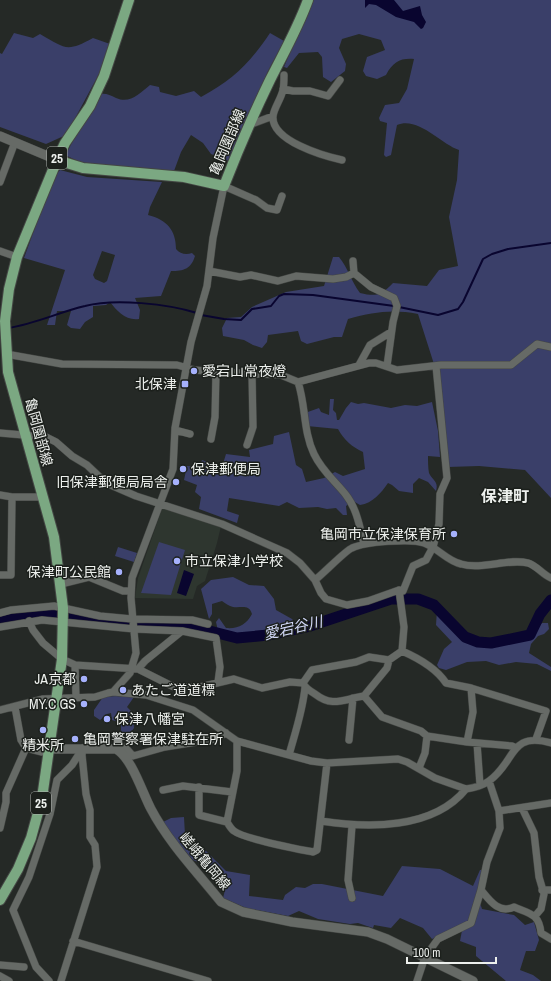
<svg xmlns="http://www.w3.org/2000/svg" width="551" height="981" viewBox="0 0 551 981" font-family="'Archivo Narrow','Noto Sans JP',sans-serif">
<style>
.built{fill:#2e362f}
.green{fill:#3a3f69;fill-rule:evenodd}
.water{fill:#09052f}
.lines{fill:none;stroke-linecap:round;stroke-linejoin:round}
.stream{stroke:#09052f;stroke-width:2}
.river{stroke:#09052f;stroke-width:11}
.street-casing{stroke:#444744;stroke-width:8}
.secondary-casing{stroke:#444744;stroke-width:10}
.primary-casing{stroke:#444744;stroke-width:12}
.street{stroke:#666a66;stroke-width:7}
.secondary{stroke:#666a66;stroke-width:9}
.primary{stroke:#7ba882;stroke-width:10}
.poi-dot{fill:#a6b1fc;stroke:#1c201c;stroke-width:1.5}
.labels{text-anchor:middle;stroke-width:3;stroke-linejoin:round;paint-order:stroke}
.shield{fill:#1c201c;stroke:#aeb2ae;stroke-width:1}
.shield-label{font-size:13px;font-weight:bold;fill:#edf0ed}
.street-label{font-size:14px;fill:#edf0ed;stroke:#1c201c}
.poi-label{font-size:14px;fill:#edf0ed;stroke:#1c201c;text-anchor:start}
.water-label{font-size:15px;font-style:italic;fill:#d2d8f8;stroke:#1c201c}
.quarter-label{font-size:16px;font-weight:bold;fill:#edf0ed;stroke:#1c201c}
</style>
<rect width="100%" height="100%" fill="#252926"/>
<path class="built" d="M163 506 221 526 217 543 205 581 197 586 193 599 135 598 138 578Z"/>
<path class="green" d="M312 0H551V498L525 470 479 466 448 467 440 383 418 314C392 309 374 312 348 319L342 337H334L307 344 301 341 298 331 268 335 267 342 262 348 253 345 244 340 223 336 222 328 227 318 241 317 252 307 286 292 324 286 333 257H339C348 268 351 281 360 293 377 297 381 295 393 283L427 286 439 270 458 266 449 217 457 180 459 150C441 144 418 116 397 125L391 155 386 157 384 155 387 123 380 121 379 118 385 105 399 103 407 89 414 59C400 58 393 62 386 75L377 79 366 76 363 71 367 57 385 50 381 40 359 34 342 39 339 48 346 64 345 71 331 82 323 77 322 57 318 52 299 53 287 68 284 67Z
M14 33 33 38 40 34C65 48 66 53 93 38L110 44 100 72 66 135 46 144 0 127V53L2 54Z
M270 33 284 41 268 71 229 161 211 154 203 143 191 135 181 152 174 171 146 168 112 169 82 163 65 155 100 94C106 93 110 95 116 98 130 104 139 94 150 85L159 87 160 92 176 96 194 91 201 97C233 80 250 63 270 33Z
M60 170 87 177 162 182 150 207 148 215C167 220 176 230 176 249 180 254 186 255 192 253L195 256C191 269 184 271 171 271L161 296 135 298 140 310 139 319C126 321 117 311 110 302L106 305 93 306V317L85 322 80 329 71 328 67 325 71 311H57L55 325H47L65 270 24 258 53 178ZM102 251 115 255 107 281 104 283 95 279 93 275Z
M330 399H334L333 410 336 413 337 420H339L346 408 351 402 358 404 364 403 391 408 405 405 417 406 432 402 438 431 440 457 428 456C428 461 428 468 429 473 432 480 439 481 436 491L428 482 419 478 413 484V493L399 491 392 485 388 483C381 493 373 503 360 505L353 501 346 506 347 515H343L336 508 327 509 318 507 299 508 287 502 279 506 229 498 227 511 239 515 237 523 199 509 201 497 195 492 197 485 184 480 187 466 199 467 202 460 207 462 206 468 217 471 222 467 226 454 250 457 249 450 273 444 274 436 289 432 296 465 302 469 306 482 324 478 335 472 343 476 365 469 363 452C352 447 344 440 338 429L307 426 305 413 319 408 321 412 329 415Z
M159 542 185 550 171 595 141 593Z
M118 547 137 553 134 562 115 556Z
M233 577 249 585 264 586 274 599 276 610 292 619 296 624 251 635 218 631 216 622 219 618 226 628C238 629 246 625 252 614 249 604 242 608 233 607 229 606 225 603 222 601L212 604V614L209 619 201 589 211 580Z
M440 608H443L448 618 469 636 468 642 470 644 513 642 532 636 542 623H548L549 629 544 634 538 636 531 644 529 653 551 667V671L537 664 516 662 499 665 486 661 467 662 446 670 439 668 437 665 444 649 452 642 436 625 437 610Z
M116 696 134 697 127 707 133 713 134 728 123 742 117 738 121 730V723L112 720 111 713 107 714 100 720 94 716V710L103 697Z
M184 817 185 835 188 840 206 851 226 871 250 875 249 896 283 900 285 895 296 887 305 888 313 884H322L383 896 402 866 440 869 473 886 480 870H484L477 894 482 909 514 915 525 925 534 922 539 940 535 951H526L520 970 533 975 541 981H506L476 956V947L460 941 463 925 432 939 423 928 400 918 391 928 374 925 373 928 358 923 350 924 318 919 299 911 288 916 246 908 223 898 226 886 205 865 193 860 166 829 163 822 171 818Z"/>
<path class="water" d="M365 0H394L403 11 420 6 422 15 426 22 423 28 421 29 414 22 396 17 376 5 369 4 365 8Z
M184 570 194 574 186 596 177 593Z"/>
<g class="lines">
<path class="stream" d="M399 307 438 315 458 309 463 302 483 259 492 254 508 249 551 243
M201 315 224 319 241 320 252 309 271 306 279 296 284 294 313 295 394 306
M8 328C35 324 59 312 85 306 115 298 168 304 197 313"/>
<path class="river" d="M0 621 29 614 52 613 110 622 190 626 237 638 268 635 310 626 391 599H418L434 605 465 637 478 642 491 643 530 635 540 614 551 600"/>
<defs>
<path id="street" d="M284 75C284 80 284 85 283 90 281 99 274 108 273 116 271 141 324 156 342 160
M283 89 293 91H310L328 96 340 80
M249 125 273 116
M0 182 15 142
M0 251 17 257
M353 261 354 273 371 287 394 298 397 306 393 322 387 366
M209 271 240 277 251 275 278 281 296 276 333 279 346 277 354 273
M6 354 62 364 177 365 195 370 216 372 281 375 298 382 369 363H376L397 370 441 365H511L537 344 551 347
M359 365 370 345 391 332
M298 382C306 406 303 431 314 454 322 471 335 481 346 495 357 509 360 528 364 544
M175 430 190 434
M0 433 46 437 56 442 72 456 87 465 106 483 136 496 222 524 287 553 300 563 315 580 321 593 326 599 347 605 368 601 399 590 403 591 413 566 426 560 433 547 439 524 440 494 447 478 436 366
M211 439 215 417 216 372
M247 445 253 427 252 373
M0 495 12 497H43
M0 575H11L12 497
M315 580C323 574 346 550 352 548 365 542 411 538 424 543 438 548 447 561 461 564 482 570 509 558 528 563 536 565 543 575 551 578
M61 584 89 577 123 591H130
M0 613 11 610 54 606 100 616 132 619 192 620 208 624
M29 621 33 630 43 643 62 659 75 665 138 669 174 687H200L234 679 262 688 290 682 303 683C305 688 310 691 315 694 333 708 343 699 364 696L382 717 421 731 427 736 467 742 512 746 516 748
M0 627 42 620 134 629 182 631
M402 651C418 658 436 668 446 683L471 688 546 711 536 739
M75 665 76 697
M138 669 145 661 182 631 216 638 220 667 218 682
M303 683 312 670 356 662 369 657 389 660 402 651 404 627 399 590
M113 692 146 695 193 710 237 741 311 761 327 763 398 759 407 762 435 778 466 789C473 788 482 786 489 781 516 762 509 731 551 743
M364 696 387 668 389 660
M15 707 21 740 26 748 42 752 50 749
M0 710 43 699 95 697 108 693 113 692 130 673 136 653 131 598 132 578 173 469 175 428 191 342 207 286 213 238 224 186 256 200 267 208 277 210 282 196
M349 740 353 698
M237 741V771L227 822C229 825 231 829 234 831 244 839 298 849 313 852L317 850 327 763
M467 742 473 712 471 688
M477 743 480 785
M116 749 120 746 125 747 133 756 165 747 215 739 226 733
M289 755C295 733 303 710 305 687
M419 768 425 753 427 736
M489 781 499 811 500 828 487 862 481 890C490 901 499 914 514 907 531 914 539 914 541 933L551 939
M199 787V815L227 822
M163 790 183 786 232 792
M522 808 534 833 539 877 544 894 541 909 535 916
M499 811 551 803
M321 821C367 828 433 830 466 789
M352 826 348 880 352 898
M0 828 6 802V793L26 748
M542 890H551
M73 941 208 981
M0 965 24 967
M0 976 9 981
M49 981 36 967 13 910 29 877 50 814 57 780 72 765 83 748
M61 981 97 867 95 845 90 837V810L86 794 82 755 83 748
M417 981 425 957 438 939 471 923 481 890"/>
<path id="secondary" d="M0 136 57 160
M50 749H116C132 758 142 792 151 809 169 843 197 872 221 902L243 912 292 922 368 932 387 939 473 981"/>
<path id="primary" d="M57 160 83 168 184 177 224 186C238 150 253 115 270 80 284 52 297 30 308 0
M0 900 18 869 31 838 42 798 62 659 63 608 54 537 8 372 5 321 9 289 17 257 57 160 65 143 90 106 104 76 129 0"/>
</defs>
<use href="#street" class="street-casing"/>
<use href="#secondary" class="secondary-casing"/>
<use href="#primary" class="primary-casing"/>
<use href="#street" class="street"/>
<use href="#secondary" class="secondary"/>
<use href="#primary" class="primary"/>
</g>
<g class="poi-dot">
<circle cx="194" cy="371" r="4"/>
<rect x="181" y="380" width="8" height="8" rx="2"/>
<circle cx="183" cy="469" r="4"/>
<circle cx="176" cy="482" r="4"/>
<circle cx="454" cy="534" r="4"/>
<circle cx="177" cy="561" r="4"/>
<circle cx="119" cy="572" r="4"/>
<circle cx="84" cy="679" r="4"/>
<circle cx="123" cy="690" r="4"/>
<circle cx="84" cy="704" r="4"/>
<circle cx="107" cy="719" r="4"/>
<circle cx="43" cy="730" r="4"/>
<circle cx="75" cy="739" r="4"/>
</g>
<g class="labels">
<g class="shield">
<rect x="47" y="147" width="20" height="22" rx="3"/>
<rect x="31" y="792" width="20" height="22" rx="3"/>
</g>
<g class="shield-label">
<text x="57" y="163">25</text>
<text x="41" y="808">25</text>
</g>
<g class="street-label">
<text transform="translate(227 142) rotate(-67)" y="5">亀岡園部線</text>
<text transform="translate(39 432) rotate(75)" y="5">亀岡園部線</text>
<text transform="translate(205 861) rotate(50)" y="5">嵯峨亀岡線</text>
</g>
<g class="poi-label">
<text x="202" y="376">愛宕山常夜燈</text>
<text x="177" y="389" text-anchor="end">北保津</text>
<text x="191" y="474">保津郵便局</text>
<text x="168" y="487" text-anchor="end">旧保津郵便局局舎</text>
<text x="446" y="539" text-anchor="end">亀岡市立保津保育所</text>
<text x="185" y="566">市立保津小学校</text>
<text x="111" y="577" text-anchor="end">保津町公民館</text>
<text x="76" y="684" text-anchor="end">JA京都</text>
<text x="131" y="695">あたご道道標</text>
<text x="76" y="709" text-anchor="end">MY.C GS</text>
<text x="115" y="724">保津八幡宮</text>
<text x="83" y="744">亀岡警察署保津駐在所</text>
<text x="43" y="750" text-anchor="middle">精米所</text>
</g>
<g class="water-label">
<text transform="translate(293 628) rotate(-13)" y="5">愛宕谷川</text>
</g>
<g class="quarter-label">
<text x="505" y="502">保津町</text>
</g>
</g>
<path d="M407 957v6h89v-6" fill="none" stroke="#edf0ed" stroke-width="2"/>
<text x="413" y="957" font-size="12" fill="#edf0ed" stroke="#1c201c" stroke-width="3" paint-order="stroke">100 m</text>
</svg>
